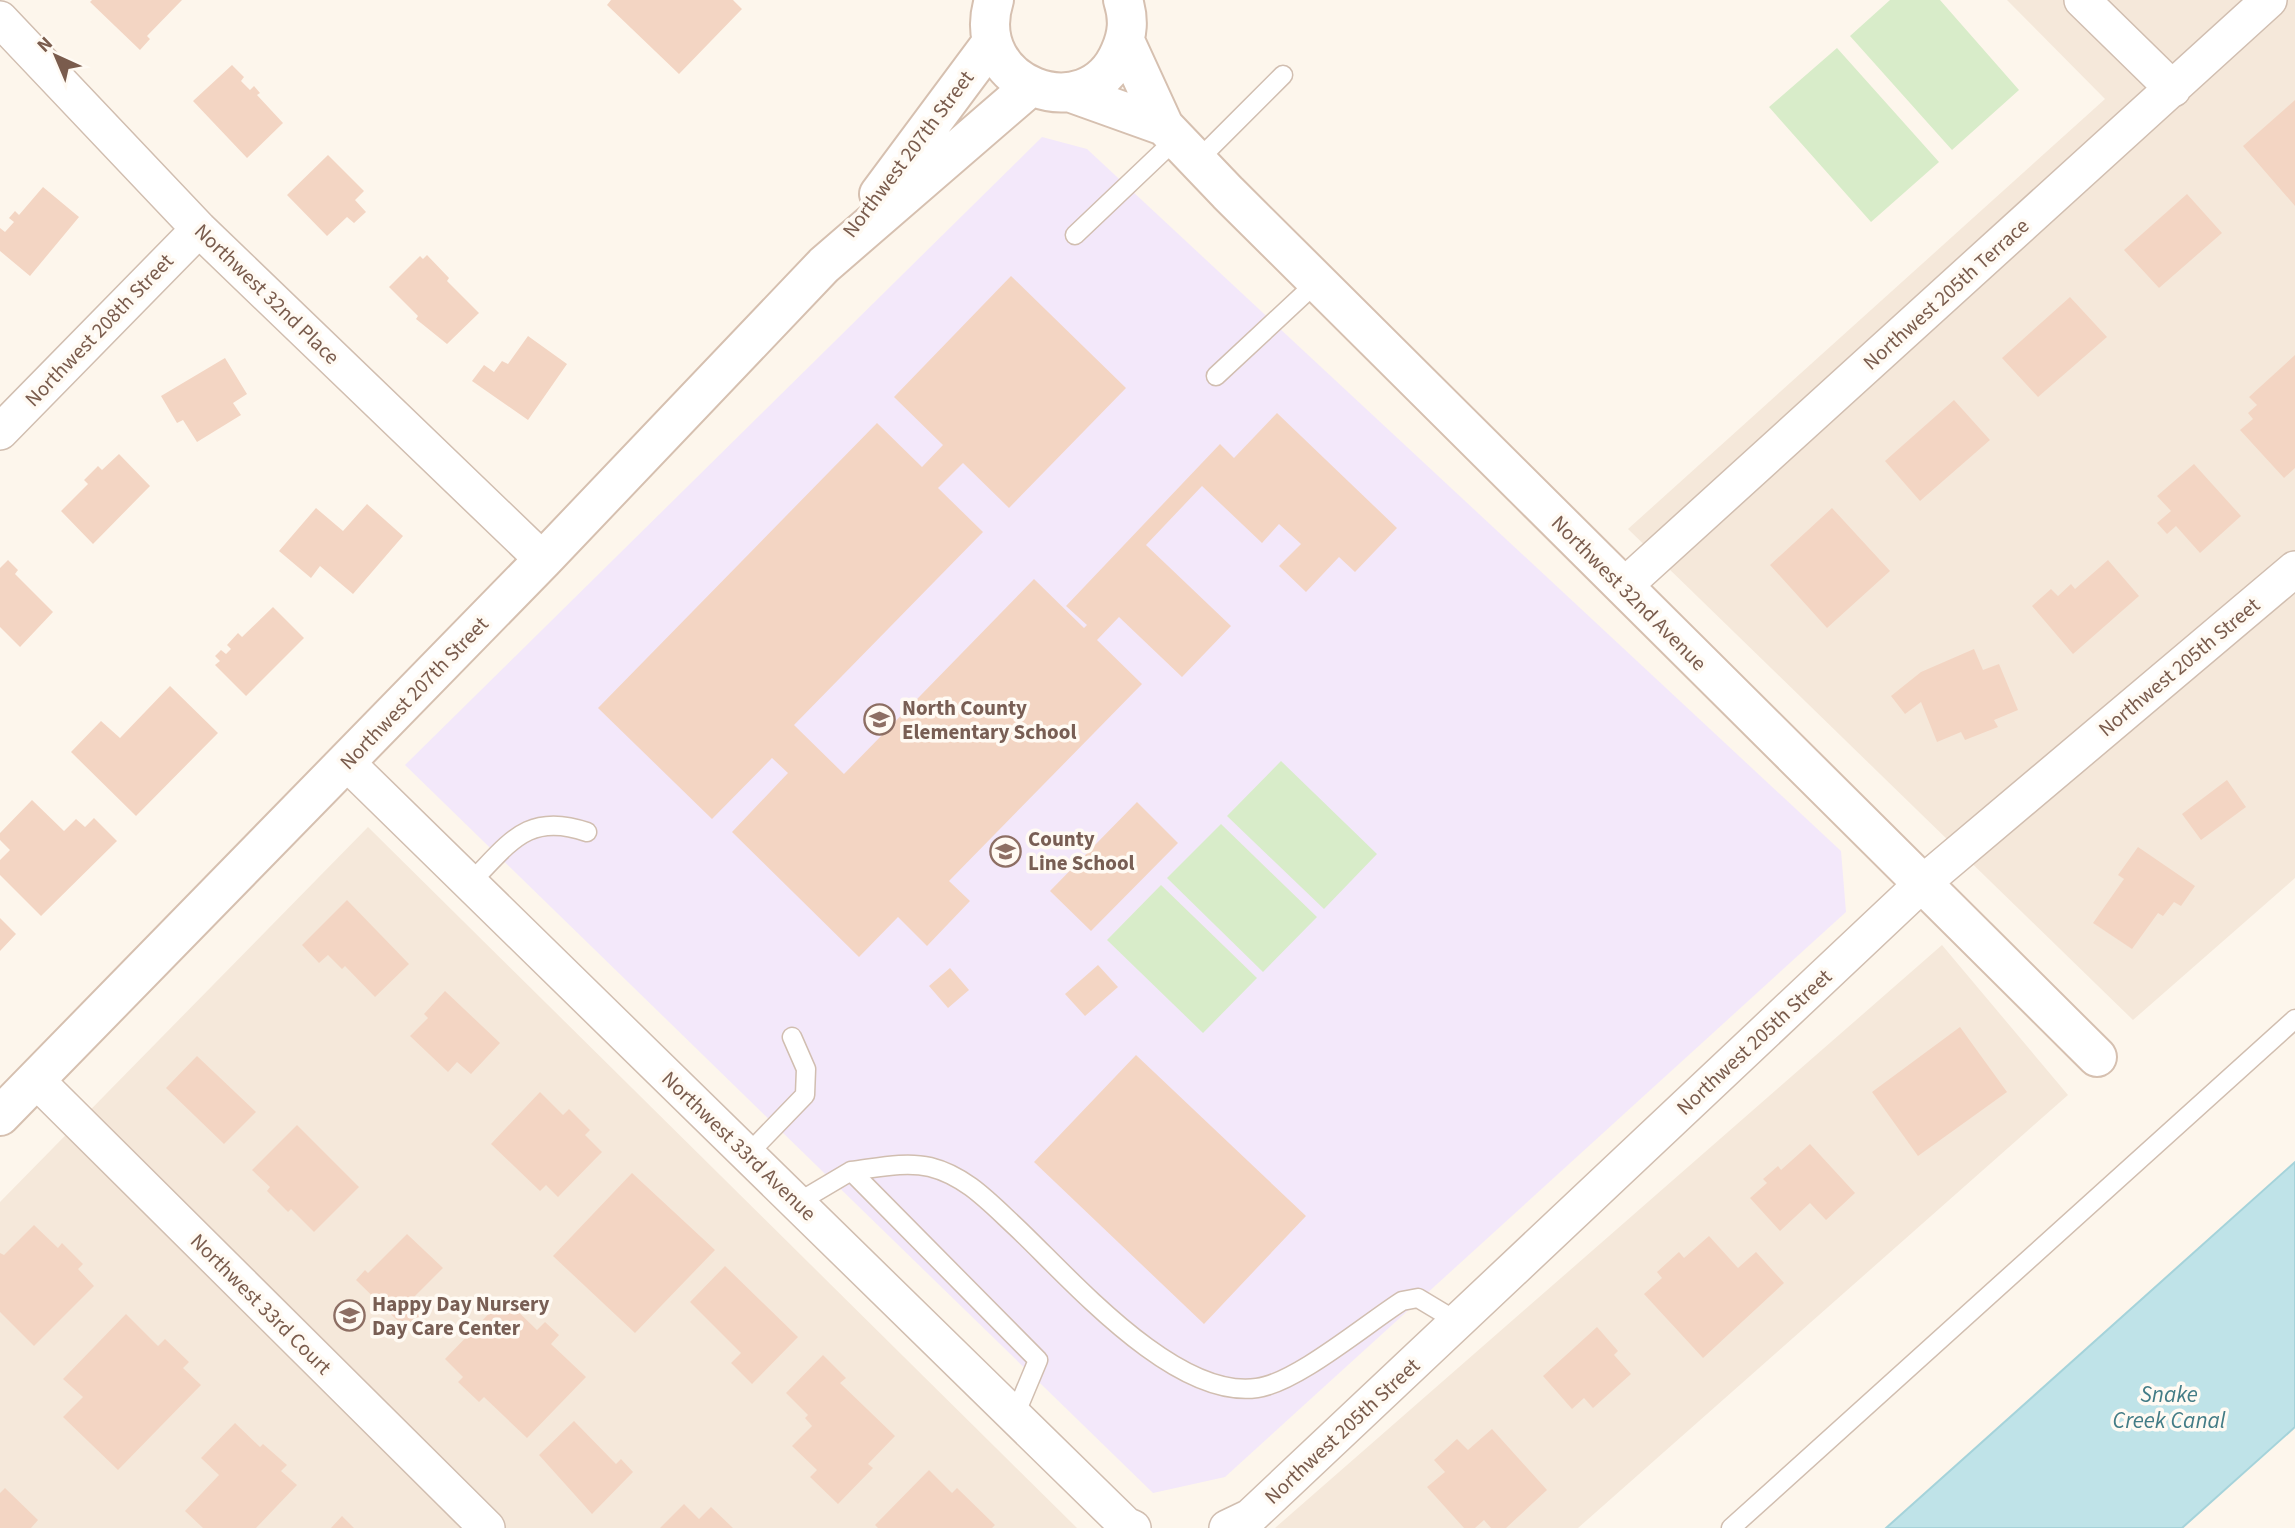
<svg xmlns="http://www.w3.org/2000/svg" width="2295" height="1528" viewBox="0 0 2295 1528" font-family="'Source Sans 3',sans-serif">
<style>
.residential{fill:#f5e8da}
.education{fill:#f3e8fa}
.green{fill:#d8ecc9}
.water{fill:#bfe3e8;stroke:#a5d3da;stroke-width:2}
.building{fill:#f3d5c3}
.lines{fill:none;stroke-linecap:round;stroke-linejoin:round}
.lane-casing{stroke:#d1beb0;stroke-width:21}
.street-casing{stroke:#d1beb0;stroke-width:38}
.secondary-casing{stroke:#d6c0b0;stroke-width:42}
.lane{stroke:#fff;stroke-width:18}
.street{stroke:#fff;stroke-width:35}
.secondary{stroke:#fff;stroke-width:38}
.labels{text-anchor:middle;stroke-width:7;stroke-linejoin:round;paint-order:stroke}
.street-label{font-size:21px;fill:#7a5c4d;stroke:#fffaf3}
.education-label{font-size:21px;font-weight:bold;fill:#785e54;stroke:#fffaf3;text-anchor:start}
.water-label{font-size:23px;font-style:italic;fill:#437c86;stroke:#fffaf3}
</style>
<rect width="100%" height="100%" fill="#fdf6ec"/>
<path class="residential" d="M2007 0H2295V878L2133 1020 1628 529 2105 99Z
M368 827 1077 1528H0V1202Z
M1942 945 2068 1095 1578 1528H1275Z"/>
<path class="education" d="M1042 137 1087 149 1841 851 1846 912 1225 1477 1153 1493 405 765Z"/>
<path class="green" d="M1890 0H1940L2019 90 1952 150 1850 36Z
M1837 48 1939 162 1871 222 1769 107Z
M1281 761 1377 854 1324 909 1227 816Z
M1221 824 1317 917 1263 972 1167 878Z
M1161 885 1257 978 1203 1033 1107 940Z"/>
<path class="water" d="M2295 1162V1427L2182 1528H1886Z"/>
<path class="building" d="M92 0H182L147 36 150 39 140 50 90 2Z
M611 0H733L742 9 679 74 607 5Z
M232 65 244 77 241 81 250 90 254 86 260 93 257 95 283 123 247 158 193 101Z
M2295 100V206L2243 146Z
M328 155 364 191 355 200 366 212 354 223 347 217 327 236 287 195Z
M43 187 79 217 30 276 0 251V228L5 232 14 222 9 218 15 211 19 215Z
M2187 194 2222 233 2159 288 2124 250Z
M427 255 449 278 447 281 479 313 447 344 416 319 418 316 389 287 420 256 423 259Z
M1011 276 1126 388 1009 508 963 463 938 488 983 532 794 725 844 774 1034 579 1084 628 1087 625 1066 606 1220 444 1234 458 1277 413 1397 528 1355 572 1339 557 1306 592 1279 566 1301 544 1279 524 1262 543 1202 486 1146 545 1231 626 1182 677 1119 617 1097 640 1142 684 949 881 970 901 927 946 898 917 859 957 732 832 788 773 772 758 712 819 598 708 877 423 922 467 943 445 894 397Z
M2070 297 2107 337 2038 397 2002 358Z
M528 336 567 364 528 420 472 381 484 365 494 372 502 361 508 364Z
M2295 355V468L2284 478 2240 430 2253 419 2248 413 2257 405 2249 397Z
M225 358 247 394 233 403 241 415 197 442 183 420 177 423 161 396Z
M1954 400 1990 440 1920 501 1885 461Z
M119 454 150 486 93 544 61 511 88 484 84 480 98 466 102 470Z
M2194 464 2241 516 2200 553 2176 526 2167 534 2157 523 2171 511 2157 496Z
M367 504 403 536 353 594 320 566 311 578 279 551 316 508 343 531Z
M1832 508 1890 571 1827 628 1770 565Z
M8 560 18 570 15 574 53 612 20 647 0 627V568Z
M2108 560 2139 596 2073 654 2032 606 2051 589 2058 596 2071 584 2075 589Z
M273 607 304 638 246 696 215 665 220 661 215 656 221 650 226 654 231 649 227 645 238 633 242 637Z
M1974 649 1983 670 1999 664 2018 710 1994 720 1998 727 1965 740 1961 732 1937 742 1921 702 1905 714 1891 696 1921 672Z
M170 686 218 733 136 816 71 752 101 721 120 738Z
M2227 780 2246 807 2201 840 2182 814Z
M32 800 64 831 76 819 85 827 94 818 117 841 41 916 0 875V860L10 850 0 840V833Z
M1137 802 1178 843 1091 931 1050 891Z
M2138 847 2195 886 2181 906 2174 902 2163 916 2158 913 2132 949 2093 923 2124 879 2118 875Z
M347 900 409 964 375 997 345 966 342 969 328 955 319 963 302 945Z
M0 918 16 934 0 951Z
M1098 965 1118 987 1085 1016 1065 994Z
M950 968 969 990 948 1008 929 986Z
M445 991 500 1043 471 1074 457 1062 448 1072 410 1036 428 1018 424 1014Z
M1960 1027 2007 1092 1918 1156 1872 1092Z
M1136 1055 1306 1216 1204 1324 1034 1162Z
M197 1056 256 1112 224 1144 166 1088Z
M540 1092 563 1115 569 1109 590 1130 585 1135 602 1152 558 1197 546 1185 540 1191 491 1144Z
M297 1125 359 1187 314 1232 291 1209 288 1212 267 1191 270 1187 252 1170Z
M1810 1144 1855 1193 1826 1220 1810 1203 1780 1231 1750 1198 1767 1183 1763 1179 1770 1173 1778 1166 1781 1170Z
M632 1173 715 1250 635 1333 553 1256Z
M34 1225 58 1248 62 1243 83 1264 78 1269 94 1286 34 1346 0 1312V1253L4 1255Z
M407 1234 443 1268 408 1303 420 1316 406 1329 356 1280 365 1270 368 1273Z
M1709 1236 1738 1268 1756 1252 1784 1283 1703 1358 1644 1294 1662 1278 1657 1272 1679 1252 1684 1258Z
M725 1266 798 1337 752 1384 731 1363 741 1353 690 1302Z
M504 1298 537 1330 545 1322 559 1335 551 1344 586 1377 527 1438 484 1397 479 1402 458 1382 463 1377 445 1359Z
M126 1314 158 1346 165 1339 189 1362 183 1368 201 1385 118 1470 63 1417 83 1397 63 1379Z
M1597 1327 1618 1351 1614 1355 1631 1374 1593 1408 1584 1398 1572 1409 1543 1376Z
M823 1355 846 1378 840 1383 895 1436 868 1464 873 1468 838 1504 810 1477 817 1470 792 1446 812 1426 805 1418 808 1415 786 1393Z
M574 1421 616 1464 621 1459 633 1472 592 1514 539 1455Z
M235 1423 260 1447 263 1444 287 1465 281 1471 297 1485 256 1528H203L185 1511 219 1475 201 1458Z
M1492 1429 1547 1490 1506 1528H1491L1484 1520 1475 1528H1464L1427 1487 1445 1472 1434 1460 1457 1439 1468 1450Z
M929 1470 952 1493 957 1488 995 1525 992 1528H878L875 1525Z
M5 1488 38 1520 31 1528H0V1493Z
M684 1504 699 1519 711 1507 733 1528H660Z
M342 1516 354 1528H331Z"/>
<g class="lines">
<defs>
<path id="lane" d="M1197 161 1283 75
M1075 235 1176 139
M1216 376 1317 282
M470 883C509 844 527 811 587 832
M748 1154 805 1095 806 1069 792 1037
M851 1171C876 1168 905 1161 930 1167 966 1176 990 1203 1016 1227 1072 1280 1175 1400 1257 1388 1296 1383 1366 1324 1402 1301L1418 1298 1458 1322
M797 1203 851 1171 1038 1360 1015 1415
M1731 1528 2295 1019"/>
<path id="street" d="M2082 0 2173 89
M0 19 199 229 543 560
M0 432 199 229
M1623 587 2269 0
M346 762 1126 1525 1133 1528
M36 1080 487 1528
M1227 1528 1250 1517 1924 882 2295 569"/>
<path id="secondary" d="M994 0C967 85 1087 130 1120 52 1128 34 1129 19 1123 0
M1125 41 1164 126 1228 193 2097 1057
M1069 92 1164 126
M879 194 992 42
M0 1116 543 560 824 265 1030 87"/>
</defs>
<use href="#lane" class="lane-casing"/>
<use href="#street" class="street-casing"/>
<use href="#secondary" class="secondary-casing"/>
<use href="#lane" class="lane"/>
<use href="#street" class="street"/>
<use href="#secondary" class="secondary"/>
</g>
<defs>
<symbol id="school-ring" viewBox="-11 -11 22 22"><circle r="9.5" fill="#fffaf3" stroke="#8d6e63" stroke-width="1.5"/><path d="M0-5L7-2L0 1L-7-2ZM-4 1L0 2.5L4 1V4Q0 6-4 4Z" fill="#8d6e63"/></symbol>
</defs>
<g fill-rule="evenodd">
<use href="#school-ring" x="862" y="702" width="35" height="35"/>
<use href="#school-ring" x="988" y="834" width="35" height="35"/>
<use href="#school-ring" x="332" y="1298" width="35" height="35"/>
</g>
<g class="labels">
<g class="street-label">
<text transform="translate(908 154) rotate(-53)" y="7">Northwest 207th Street</text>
<text transform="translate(267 294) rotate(44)" y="7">Northwest 32nd Place</text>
<text transform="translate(1946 294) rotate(-42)" y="7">Northwest 205th Terrace</text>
<text transform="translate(99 330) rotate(-46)" y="7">Northwest 208th Street</text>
<text transform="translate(1629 593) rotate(45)" y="7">Northwest 32nd Avenue</text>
<text transform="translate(2179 667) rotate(-40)" y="7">Northwest 205th Street</text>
<text transform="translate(414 693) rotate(-46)" y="7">Northwest 207th Street</text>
<text transform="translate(1754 1042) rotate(-43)" y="7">Northwest 205th Street</text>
<text transform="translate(739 1146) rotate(44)" y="7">Northwest 33rd Avenue</text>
<text transform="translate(261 1304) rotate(45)" y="7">Northwest 33rd Court</text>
<text transform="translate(1342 1431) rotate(-43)" y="7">Northwest 205th Street</text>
</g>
<g class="education-label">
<text x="902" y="715">North County<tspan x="902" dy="24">Elementary School</tspan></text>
<text x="1028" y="846">County<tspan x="1028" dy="24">Line School</tspan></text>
<text x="372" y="1311">Happy Day Nursery<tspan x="372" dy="24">Day Care Center</tspan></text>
</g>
<g class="water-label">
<text x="2169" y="1402">Snake<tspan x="2169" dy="26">Creek Canal</tspan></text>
</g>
</g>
<g transform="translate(56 56) rotate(316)" stroke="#fffaf3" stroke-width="5" paint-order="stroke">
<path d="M0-5L12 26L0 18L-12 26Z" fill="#7a5c4d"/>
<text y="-10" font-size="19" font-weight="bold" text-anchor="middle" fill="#7a5c4d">N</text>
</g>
</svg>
